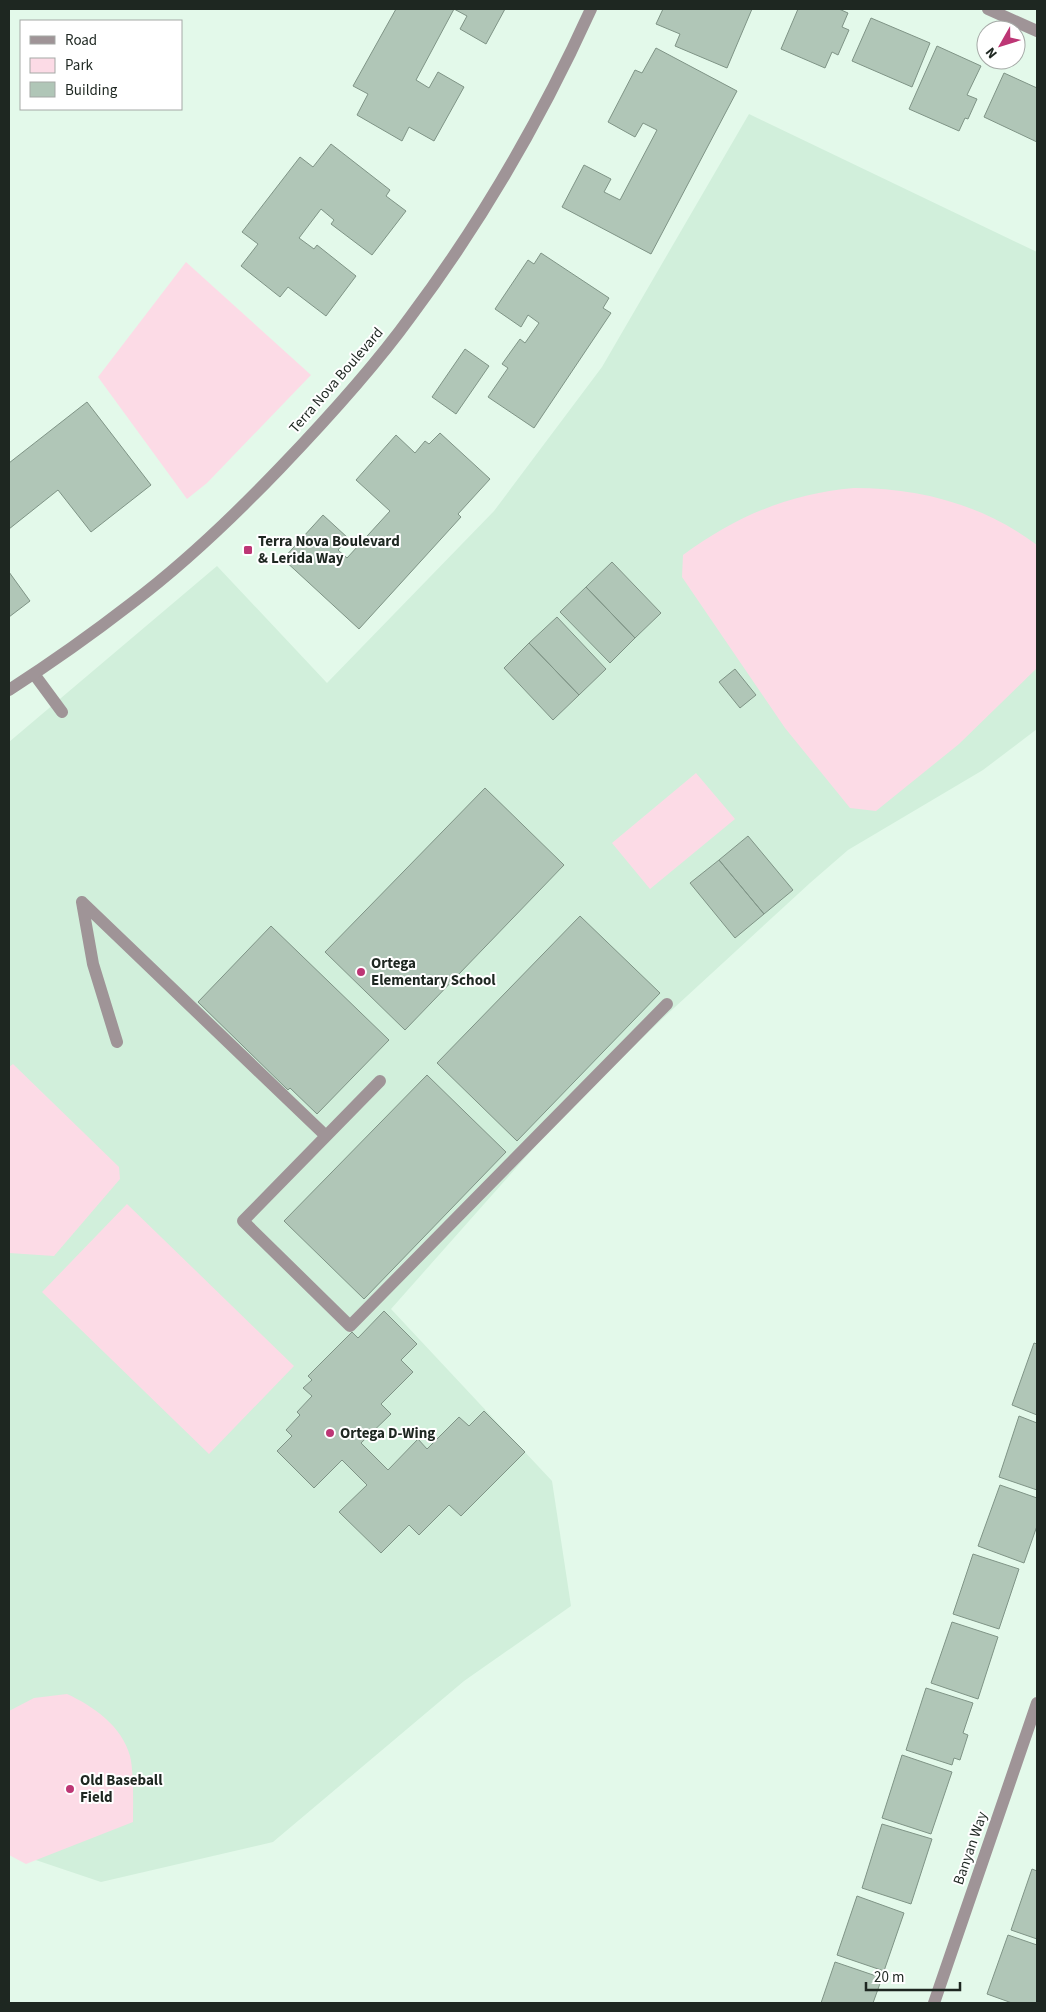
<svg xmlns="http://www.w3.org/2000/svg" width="1046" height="2012" viewBox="0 0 1046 2012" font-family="'Source Sans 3',sans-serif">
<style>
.built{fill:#d1efdb}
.green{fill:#fcdbe6}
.building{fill:#b0c6b7;stroke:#7f9486}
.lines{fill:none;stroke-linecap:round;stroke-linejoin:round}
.service{stroke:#9f9497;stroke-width:12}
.minor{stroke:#9f9497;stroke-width:12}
.tertiary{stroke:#9f9497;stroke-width:12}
.poi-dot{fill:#bd3675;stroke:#fff;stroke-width:2}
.labels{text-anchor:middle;stroke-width:4;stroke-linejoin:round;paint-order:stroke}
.street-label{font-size:15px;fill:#1e2721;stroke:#fff}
.poi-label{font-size:15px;font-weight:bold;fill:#1e2721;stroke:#fff;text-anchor:start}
</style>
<rect width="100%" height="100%" fill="#e3f9ea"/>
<path class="built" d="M749 114 1037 252V729L983 770 848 850 810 883 662 1019 563 1115 391 1309 552 1481 571 1606 464 1681 273 1842 101 1882 9 1851V742L217 566 327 683 494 511 602 367Z"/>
<path class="green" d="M186 262 311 375 207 483 187 499 98 377Z
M854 488C920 488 984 505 1037 545V668L959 744 876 811 850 808 785 728 682 577 683 555C737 516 788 494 854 488Z
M696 773 735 819 650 889 612 843Z
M13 1064 119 1167 120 1179 54 1256 9 1253V1067Z
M127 1204 294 1366 209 1454 42 1292Z
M67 1694C93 1706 122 1726 130 1756 134 1772 133 1804 133 1822L26 1864 9 1855V1711L34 1698Z"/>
<path class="building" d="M396 9H505L486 44 460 29 467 16 454 9 416 80 429 88 438 72 464 87 434 141 409 127 402 141 357 115 368 94 353 86Z
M663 9H752L727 68 675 46 680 34 656 24Z
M798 9H839L848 13 842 27 849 30 838 55 832 52 825 68 781 49Z
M871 18 930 43 912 87 852 61Z
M937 46 981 66 967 95 977 99 968 119 965 118 959 131 909 109Z
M656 48 737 91 651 254 562 207 584 165 611 179 604 192 620 200 657 130 643 123 635 137 608 122 635 70 642 73Z
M1004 73 1037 88V142L984 117Z
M331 144 390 190 386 196 406 211 372 255 331 224 334 220 321 209 299 238 314 249 317 245 356 276 326 316 288 287 280 297 241 266 258 244 242 232 300 157 313 167Z
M541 253 609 298 603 308 611 313 534 428 488 397 508 368 502 364 520 339 525 343 539 323 528 315 521 327 495 309 528 260 534 264Z
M465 349 489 366 456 414 432 397Z
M87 402 151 485 91 532 58 490 9 529V463Z
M440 433 490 479 458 514 461 517 359 629 283 559 323 515 348 538 338 550 347 558 390 511 356 480 396 435 415 453 425 441 429 444Z
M612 562 661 613 635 638 586 587Z
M9 572 30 601 9 617Z
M586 587 635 638 610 663 560 612Z
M557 617 606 669 579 695 529 643Z
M529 643 579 695 553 720 504 668Z
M735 669 756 695 740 708 719 682Z
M485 788 564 865 405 1030 325 952Z
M748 836 793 890 764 914 719 860Z
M719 860 764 914 735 938 690 883Z
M580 916 660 993 517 1141 437 1063Z
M271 926 389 1040 317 1114 290 1088 288 1090 198 1002Z
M427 1075 506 1152 364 1299 284 1221Z
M384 1311 417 1344 401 1360 413 1372 381 1404 391 1414 361 1443 388 1470 418 1439 427 1449 459 1417 469 1426 484 1411 525 1452 461 1516 449 1505 419 1535 409 1525 381 1553 339 1512 367 1485 342 1460 314 1488 277 1451 292 1436 286 1430 300 1415 297 1412 312 1396 303 1388 312 1380 308 1376 352 1332 358 1338Z
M1034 1343 1037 1344V1415L1012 1405Z
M1019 1416 1037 1423V1490L999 1477Z
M1000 1485 1037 1498V1526L1024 1563 978 1546Z
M973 1554 1019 1569 999 1629 953 1614Z
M952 1622 998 1637 978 1699 931 1683Z
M926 1688 973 1703 963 1733 968 1735 960 1760 954 1758 952 1765 906 1750Z
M902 1755 952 1772 931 1834 882 1818Z
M882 1824 932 1839 911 1904 862 1888Z
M1032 1869 1037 1871V1939L1011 1930Z
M857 1896 904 1913 884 1971 837 1955Z
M1008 1935 1037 1945V2003H1012L987 1994Z
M835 1962 882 1978 873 2003H821Z"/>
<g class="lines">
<path class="service" d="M34 674 62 712
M82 902 326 1136
M82 902 93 964 117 1042
M380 1081 243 1221 350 1326 667 1004"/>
<path class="minor" d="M988 9 1037 31
M934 2003 1037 1703"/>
<path class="tertiary" d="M9 690C51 663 92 634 132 603 185 563 234 516 280 468 326 420 372 370 411 316 482 221 542 117 591 9"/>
</g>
<g class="poi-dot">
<rect x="243" y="545" width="10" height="10" rx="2.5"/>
<circle cx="361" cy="972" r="5"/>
<circle cx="330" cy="1433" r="5"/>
<circle cx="70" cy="1789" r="5"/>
</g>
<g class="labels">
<g class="street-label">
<text transform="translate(336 380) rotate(-49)" y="5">Terra Nova Boulevard</text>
<text transform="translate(970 1848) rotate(-71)" y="5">Banyan Way</text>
</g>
<g class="poi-label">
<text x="258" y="546">Terra Nova Boulevard<tspan x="258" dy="17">&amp; Lerida Way</tspan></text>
<text x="371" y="968">Ortega<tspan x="371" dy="17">Elementary School</tspan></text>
<text x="340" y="1438">Ortega D-Wing</text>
<text x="80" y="1785">Old Baseball<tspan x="80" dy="17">Field</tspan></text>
</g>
</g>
<rect width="1046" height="2012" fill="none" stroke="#1e2721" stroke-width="20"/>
<rect x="20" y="20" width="162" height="90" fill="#ffffff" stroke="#a5a9a6"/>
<rect x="30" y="36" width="25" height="8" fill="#9f9497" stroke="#a5a9a6"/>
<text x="65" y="45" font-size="15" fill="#1e2721">Road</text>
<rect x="30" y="58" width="25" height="15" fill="#fcdbe6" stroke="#a5a9a6"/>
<text x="65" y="70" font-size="15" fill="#1e2721">Park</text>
<rect x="30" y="82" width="25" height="15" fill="#b0c6b7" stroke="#a5a9a6"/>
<text x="65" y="95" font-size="15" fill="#1e2721">Building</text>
<g transform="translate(1001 45) rotate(231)"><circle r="24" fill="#ffffff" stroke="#a5a9a6"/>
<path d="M0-4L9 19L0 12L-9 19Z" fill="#bd3675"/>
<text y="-8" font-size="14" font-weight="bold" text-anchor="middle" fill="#1e2721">N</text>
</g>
<path d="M866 1982v8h94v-8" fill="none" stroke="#1e2721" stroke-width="2.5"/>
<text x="874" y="1982" font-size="15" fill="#1e2721" stroke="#ffffff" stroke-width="4" paint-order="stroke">20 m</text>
</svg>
